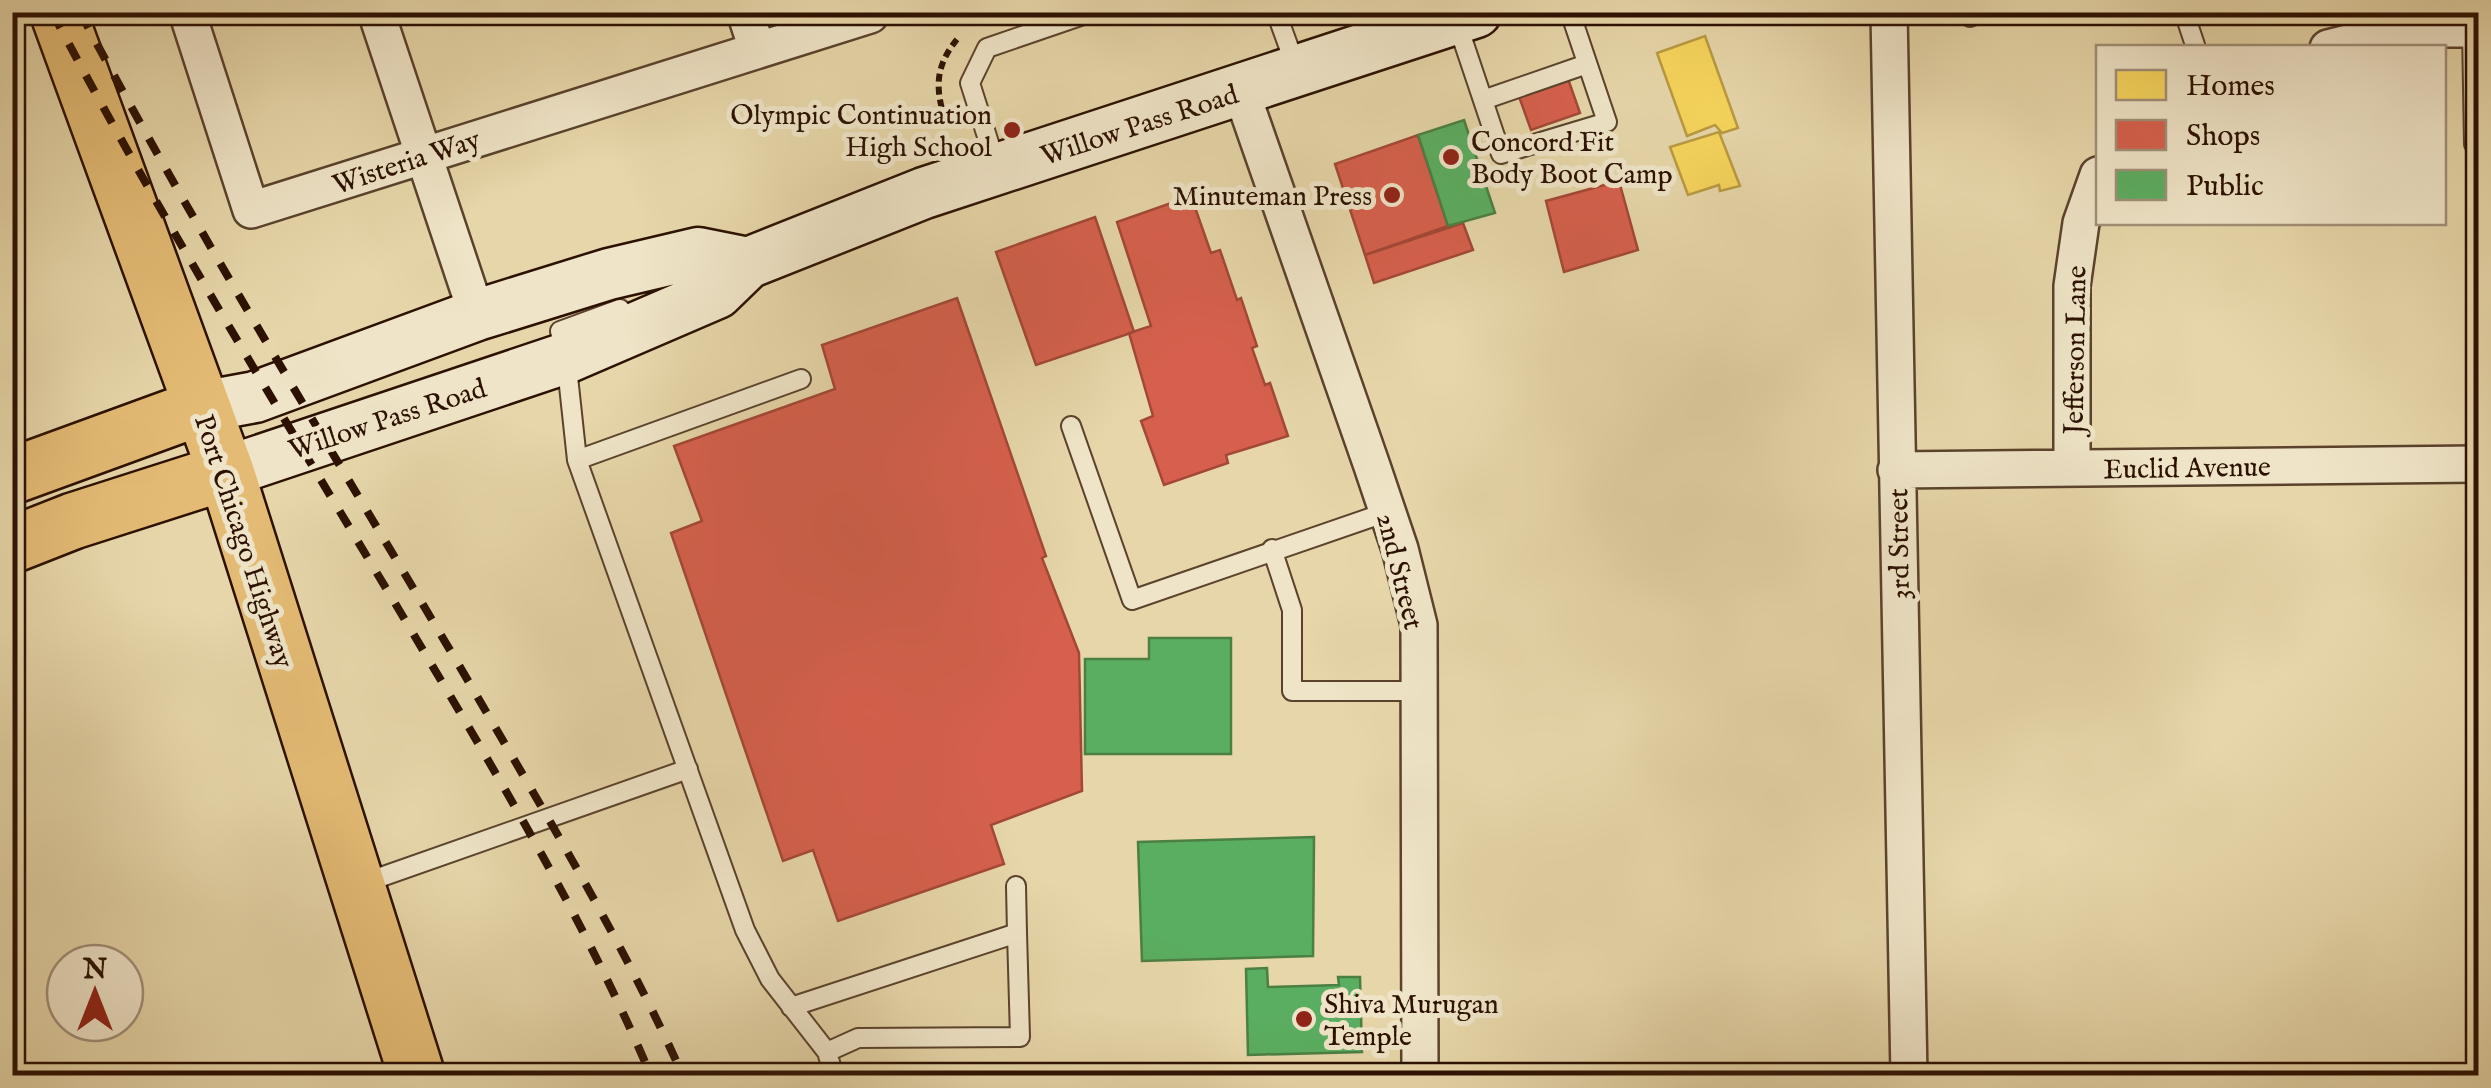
<svg xmlns="http://www.w3.org/2000/svg" width="2491" height="1088" viewBox="0 0 2491 1088" font-family="'IM FELL English',serif">
<style>
.homes{fill:#f6d55c;stroke:#b99a41;stroke-width:2.5}
.shops{fill:#d6604d;stroke:#a34836;stroke-width:2.5}
.public{fill:#5aae61;stroke:#4c7f44;stroke-width:2.5}
.lines{fill:none;stroke-linecap:round;stroke-linejoin:round}
.service-casing{stroke:#5a422c;stroke-width:22}
.minor-casing{stroke:#5a422c;stroke-width:40}
.secondary-casing{stroke:#2c1102;stroke-width:55}
.primary-casing{stroke:#2c1102;stroke-width:60}
.path{stroke:#2c1102;stroke-width:6;stroke-dasharray:8 5;stroke-linecap:butt}
.service{stroke:#efe4c7;stroke-width:18}
.minor{stroke:#efe4c7;stroke-width:35}
.secondary{stroke:#efe4c7;stroke-width:50}
.primary{stroke:#e3bb74;stroke-width:55}
.rail{stroke:#2c1102;stroke-width:8;stroke-dasharray:18 18;stroke-linecap:butt}
.poi-dot{fill:#8f2418;stroke:#efe4c7;stroke-width:4}
.labels{text-anchor:middle;stroke-width:10;stroke-linejoin:round;paint-order:stroke}
.poi-label{font-size:28px;fill:#2c1102;stroke:#efe4c7;text-anchor:end}
.street-label{font-size:28px;fill:#2c1102;stroke:#efe4c7}
</style>
<rect width="100%" height="100%" fill="#e6d6a9"/>
<filter id="stains"><feTurbulence type="fractalNoise" baseFrequency=".002" numOctaves="4"/><feColorMatrix values="0 0 0 0 .2 0 0 0 0 .09 0 0 0 0 .02 0 0 0 .5 -.17"/></filter>
<radialGradient id="worn" r=".72"><stop offset=".6" stop-color="#630" stop-opacity="0"/><stop offset="1" stop-color="#630" stop-opacity=".3"/></radialGradient>
<path class="homes" d="M1705 36 1738 128 1722 133 1715 125 1687 136 1657 53Z
M1719 132 1740 186 1720 191 1719 185 1688 195 1670 147Z"/>
<path class="shops" d="M1566 73 1580 113 1531 130 1517 91Z
M1418 135 1448 226 1365 255 1335 164Z
M1619 181 1638 250 1564 272 1546 201Z
M1191 196 1211 253 1220 250 1237 300 1241 298 1257 346 1252 348 1265 385 1270 383 1288 436 1226 455 1228 463 1164 485 1141 421 1153 416 1129 333 1151 326 1117 222Z
M1095 217 1134 332 1036 365 996 252Z
M1463 223 1473 250 1374 283 1365 255Z
M957 298 1046 556 1042 558 1079 653 1082 791 991 825 1004 864 838 921 813 850 783 861 671 533 702 521 674 446 835 389 822 345Z"/>
<path class="public" d="M1464 120 1495 213 1448 226 1418 135Z
M1149 638H1231V754H1085V659H1149Z
M1314 837 1313 956 1142 961 1138 842Z
M1267 968 1268 987 1339 985 1338 977H1360L1362 1052 1248 1055 1246 969Z"/>
<g class="lines">
<defs>
<path id="service" d="M1276 12 1296 67
M2184 12 2196 48
M1970 17 1983 12
M1456 20 1501 154 1607 122 1570 12
M2472 29 2474 144
M1483 100 1587 64
M997 168 970 83 987 48 1092 12
M620 309 560 331 566 358 577 460 745 930 770 979 827 1052 834 1076
M1071 426 1132 600 1387 512
M577 460 801 379
M1272 549 1292 610V691H1420
M361 884 688 769
M1016 886 1017 933
M791 1007 1017 933 1020 1037 858 1038 827 1052"/>
<path id="minor" d="M187 12 251 210 870 15
M376 12 477 315
M745 12 757 49
M1889 12 1909 1076
M2328 48 2404 29H2478
M1241 91 1372 466 1400 549 1419 625 1420 1076
M2072 468V286L2081 223 2098 175
M1896 470 2478 464"/>
<path id="secondary" d="M201 407 255 397 477 315 609 274 698 253 748 263
M226 472 566 358 717 293 748 263 924 193 1476 12"/>
<path id="primary" d="M58 12 226 472 417 1076
M12 476 201 407
M12 545 73 521 226 472"/>
</defs>
<use href="#service" class="service-casing"/>
<use href="#minor" class="minor-casing"/>
<use href="#secondary" class="secondary-casing"/>
<use href="#primary" class="primary-casing"/>
<path class="path" d="M945 120C935 87 935 66 958 38"/>
<use href="#service" class="service"/>
<use href="#minor" class="minor"/>
<use href="#secondary" class="secondary"/>
<use href="#primary" class="primary"/>
<path class="rail" d="M52 12C164 225 291 429 414 635 499 778 586 922 651 1076
M80 12C203 245 344 469 477 696 549 820 624 944 683 1076"/>
</g>
<g class="poi-dot">
<circle cx="1012" cy="130" r="10"/>
<circle cx="1451" cy="157" r="10"/>
<circle cx="1392" cy="195" r="10"/>
<circle cx="1304" cy="1019" r="10"/>
</g>
<g class="labels">
<g class="poi-label">
<text x="992" y="124">Olympic Continuation<tspan x="992" dy="32">High School</tspan></text>
<text x="1471" y="151" text-anchor="start">Concord Fit<tspan x="1471" dy="32">Body Boot Camp</tspan></text>
<text x="1372" y="205">Minuteman Press</text>
<text x="1324" y="1013" text-anchor="start">Shiva Murugan<tspan x="1324" dy="32">Temple</tspan></text>
</g>
<g class="street-label">
<text transform="translate(1139 124) rotate(-18)" y="10">Willow Pass Road</text>
<text transform="translate(406 161) rotate(-18)" y="10">Wisteria Way</text>
<text transform="translate(2074 350) rotate(-89)" y="10">Jefferson Lane</text>
<text transform="translate(387 418) rotate(-18)" y="10">Willow Pass Road</text>
<text transform="translate(2187 467) rotate(-1)" y="10">Euclid Avenue</text>
<text transform="translate(245 541) rotate(72)" y="10">Port Chicago Highway</text>
<text transform="translate(1898 544) rotate(-91)" y="10">3rd Street</text>
<text transform="translate(1401 571) rotate(76)" y="10">2nd Street</text>
</g>
</g>
<rect width="2491" height="1088" fill="none" stroke="#e6d6a9" stroke-width="50"/>
<rect x="15" y="15" width="2461" height="1058" fill="none" stroke="#2c1102" stroke-width="5"/>
<rect x="25" y="25" width="2441" height="1038" fill="none" stroke="#2c1102" stroke-width="2.5"/>
<rect x="2096" y="45" width="350" height="180" fill="#efe4c7" stroke="#a19078" stroke-width="2.5"/>
<rect x="2116" y="70" width="50" height="30" fill="#f6d55c" stroke="#a19078" stroke-width="2.5"/>
<text x="2186" y="95" font-size="30" fill="#2c1102">Homes</text>
<rect x="2116" y="120" width="50" height="30" fill="#d6604d" stroke="#a19078" stroke-width="2.5"/>
<text x="2186" y="145" font-size="30" fill="#2c1102">Shops</text>
<rect x="2116" y="170" width="50" height="30" fill="#5aae61" stroke="#a19078" stroke-width="2.5"/>
<text x="2186" y="195" font-size="30" fill="#2c1102">Public</text>
<g transform="translate(95 993)"><circle r="48" fill="#efe4c7" stroke="#a19078" stroke-width="2.5"/>
<path d="M0-8L18 38L0 25L-18 38Z" fill="#8f2418"/>
<text y="-15" font-size="28" font-weight="bold" text-anchor="middle" fill="#2c1102">N</text>
</g>
<rect width="100%" height="100%" filter="url(#stains)"/>
<rect width="100%" height="100%" fill="url(#worn)"/>
</svg>
